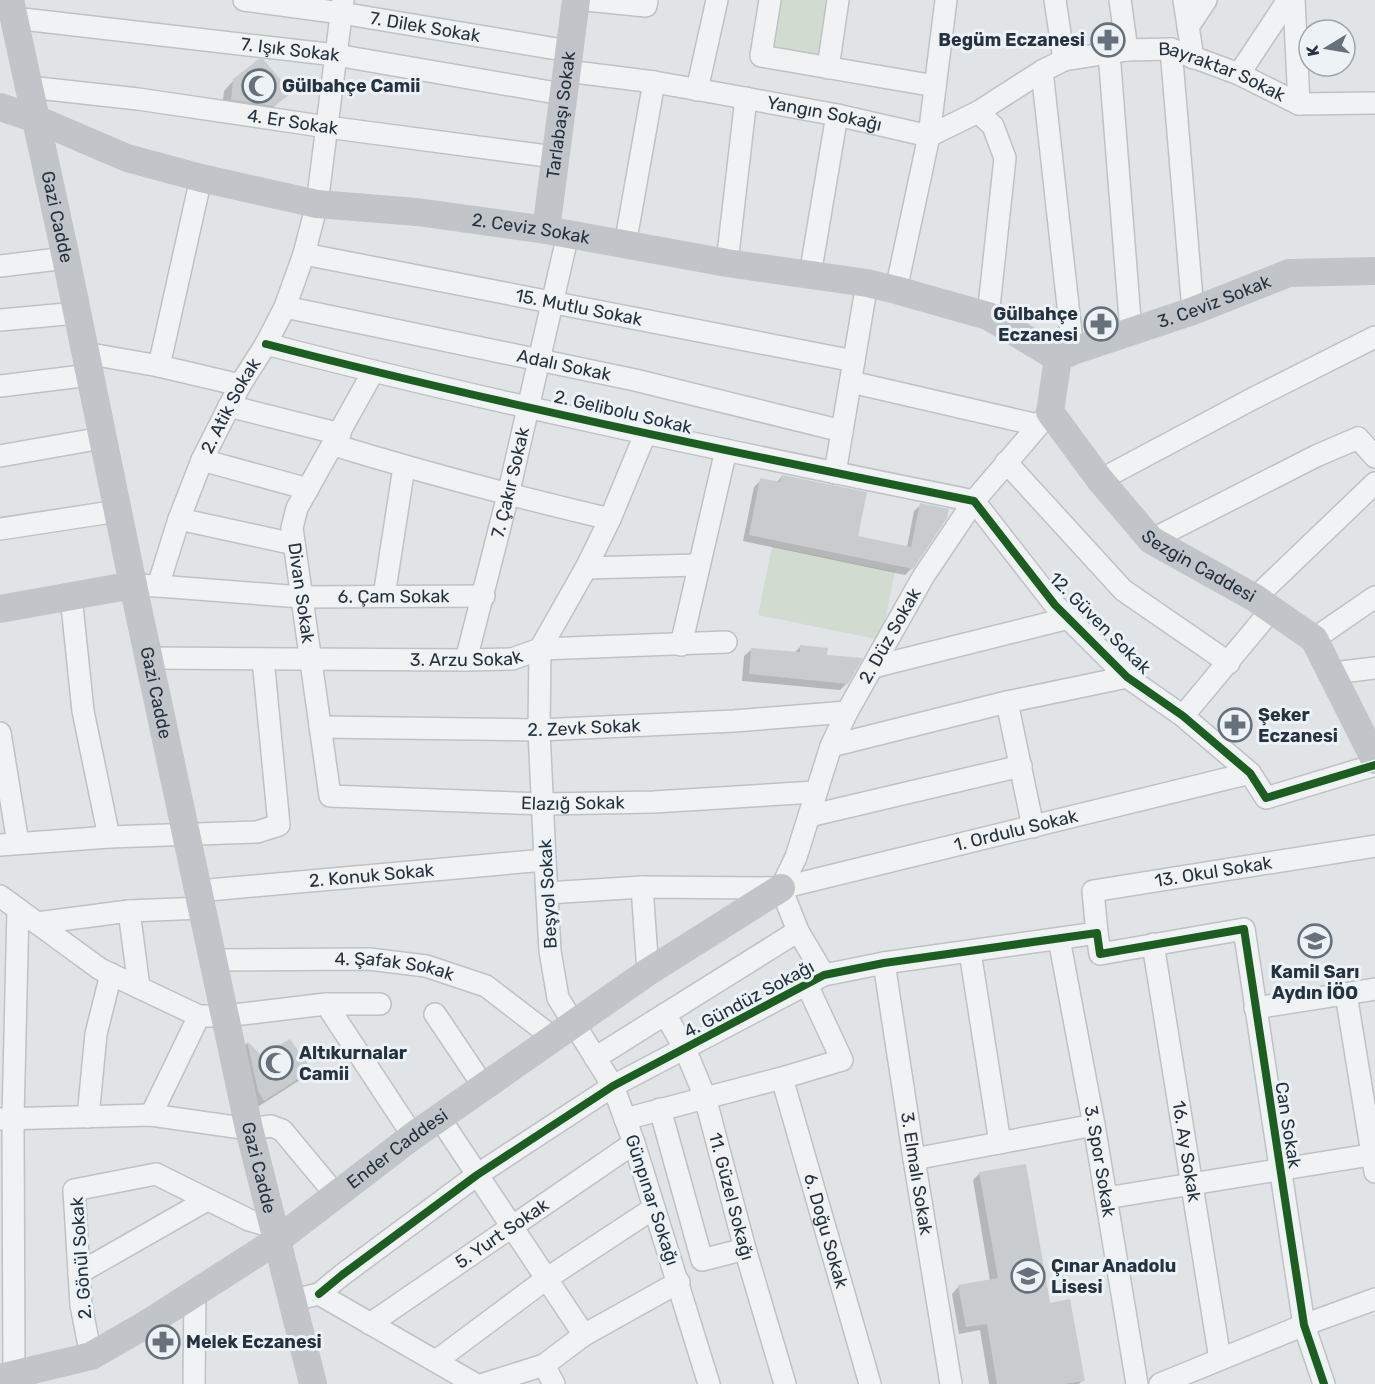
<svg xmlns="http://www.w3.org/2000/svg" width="1375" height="1384" viewBox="0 0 1375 1384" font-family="Rubik,sans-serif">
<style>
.green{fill:#d2dbd0}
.shadow{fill:#0003}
.building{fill:#c9ccce}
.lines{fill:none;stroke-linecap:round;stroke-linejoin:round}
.street-casing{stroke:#bfc2c4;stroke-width:24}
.street{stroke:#f0f2f3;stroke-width:21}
.secondary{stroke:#c1c5c9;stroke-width:28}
.cycleway-casing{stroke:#edf2f6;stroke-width:11}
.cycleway{stroke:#1b5e20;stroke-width:8}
.labels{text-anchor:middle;stroke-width:6;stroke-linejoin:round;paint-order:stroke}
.street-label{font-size:18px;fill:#253341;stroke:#edf2f6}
.poi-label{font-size:18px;font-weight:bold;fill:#253341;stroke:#edf2f6;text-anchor:start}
</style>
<rect width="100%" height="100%" fill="#e1e4e6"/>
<path class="green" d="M776 0H832L823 62 768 52Z
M772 546 895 572 881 640 758 615Z"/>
<path class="shadow" d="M234 80 290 93 263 116 222 110 224 91Z
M782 476 857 537 907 547 914 511 921 505 912 568 905 575 743 541 754 487 761 480 776 483Z
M801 646 847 683 840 690 742 681 744 656 752 649 794 653Z
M247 1043 260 1057 310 1070 300 1080 253 1110 238 1052Z
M980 1173 1049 1304 1083 1380 1079 1384H989L980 1330 959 1334 952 1294 959 1286 990 1281 973 1180Z"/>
<path class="building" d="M259 59H263L292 93 274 106 231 100 233 79Z
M782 475 867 492 858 536 911 547 920 503 949 509 947 518 913 569 749 535 760 478 780 482Z
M800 645 828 648 827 655 863 658 848 684 749 674 751 648 800 652Z
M290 1039 312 1070 264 1101 258 1091 247 1041 261 1055Z
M1026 1164 1050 1303 1070 1299 1085 1381 1064 1384H997L987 1324 966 1327 958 1285 998 1278 979 1172Z"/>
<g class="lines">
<defs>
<g id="street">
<path id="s1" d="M244 0 341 13 569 51"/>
<path d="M586 0 646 6 647 0"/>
<path d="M770 0 761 56 935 86"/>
<path d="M1055 0 1064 60"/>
<path d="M1120 0 1127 50"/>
<path d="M1184 0 1193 58"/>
<path d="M1294 0 1299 104"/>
<path id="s2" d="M14 18 336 55 562 94"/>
<path d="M1188 27 1206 0"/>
<path d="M1171 49 1193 311"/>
<path d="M1109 53 1131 332"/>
<path d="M828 68 838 0"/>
<path id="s3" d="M567 71 654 82 717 93 837 115 929 136 978 112 1042 71 1064 60 1127 50 1171 49 1239 74 1299 104 1375 103"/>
<path d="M1042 71 1073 351"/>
<path d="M1239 74 1288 0"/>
<path id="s4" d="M29 87 138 99 327 127 555 157"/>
<path d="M697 90 717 0"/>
<path d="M978 112 993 126 1005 158 988 316"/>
<path d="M625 245 654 82"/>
<path id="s5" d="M304 254 854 361"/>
<path d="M727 263 746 98"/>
<path d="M0 266 66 258"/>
<path d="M810 275 837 115"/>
<path d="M896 290 929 136 946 0"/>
<path id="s6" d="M285 307 635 380 842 431"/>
<path d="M0 320 77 313"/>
<path d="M266 344C500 405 737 453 974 501L1055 605 1127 677 1183 716 1250 773 1266 798 1375 765"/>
<path d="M85 353 159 366 240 385"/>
<path d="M159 366 201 178"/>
<path id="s7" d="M373 372 297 508 292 528 330 796 544 804 654 802 815 792"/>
<path d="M851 382 1038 425"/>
<path d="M0 386 90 375"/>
<path d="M229 406 340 434"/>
<path d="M334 445C425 473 517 497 610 519"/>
<path d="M0 456 102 438"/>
<path d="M202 460 308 489"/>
<path d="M1006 462 1123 590 1229 663"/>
<path d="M835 473 867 283"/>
<path d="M1100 480 1252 399 1375 337"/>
<path d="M179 519 294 544"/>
<path d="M0 529 118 511"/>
<path d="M1151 540 1316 456 1358 438 1375 457"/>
<path d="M586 568 698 565"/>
<path id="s8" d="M133 585 158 586 179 519 202 460 240 385 266 344 285 307 304 254 317 204 343 0"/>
<path id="s9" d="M158 586 301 597 484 596"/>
<path d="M71 596 83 711 109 837"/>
<path d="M384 596 404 467"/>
<path d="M1255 598 1375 483"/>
<path d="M1314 639 1375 597"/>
<path d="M681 645 726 450"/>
<path id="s10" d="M148 658 466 660 512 659 540 649 586 568 610 519 646 432"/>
<path id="s11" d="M466 660 508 495 568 234"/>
<path d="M873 667 1069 618"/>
<path d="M1333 673 1375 668"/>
<path d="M1007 702 1033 827"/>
<path d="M1183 716 1272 609"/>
<path id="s12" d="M320 727 539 730 734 721 847 712"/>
<path d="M0 733 18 843"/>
<path d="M831 746 1007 702 1127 677"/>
<path d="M809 816 1021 766"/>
<path d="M0 845 109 837 257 832 279 825 263 659"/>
<path d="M642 887 648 972"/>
<path id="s13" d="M781 888 796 857 831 746 847 712 923 577 974 501 1050 412"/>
<path d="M781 888 798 931 824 975"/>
<path id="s14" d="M198 891 545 860"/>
<path id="s15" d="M547 893 642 887 781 888 1250 773"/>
<path d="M0 896 100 969 199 1016H225L326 1004 413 1136"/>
<path d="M129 911 139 987"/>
<path d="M37 923 129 911 202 908"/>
<path id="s16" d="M1097 933 1093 891 1375 846"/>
<path id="s17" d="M1059 939 1094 1125 1137 1384"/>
<path id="s18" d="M1153 944 1220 1359"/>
<path d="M970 952 1000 1143"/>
<path id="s19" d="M213 960 369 959 426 966 486 986 555 1039"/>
<path id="s20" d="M884 963 914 1159 951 1384"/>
<path d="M1346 994 1375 1172"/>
<path d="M326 1004H380"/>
<path d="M1255 1008 1375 989"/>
<path d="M435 1014 484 1087"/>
<path id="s21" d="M665 1014 685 1049 705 1097 745 1249 785 1384"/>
<path d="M595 1058 798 931"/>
<path id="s22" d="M782 1078 870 1384"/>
<path d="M660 1109 702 1260 745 1249"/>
<path d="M151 1115 199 1016"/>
<path d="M88 1117 96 1034 111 974"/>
<path d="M439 1117 584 1335"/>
<path d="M0 1119 151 1115 249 1129 271 1126 282 1130 336 1195"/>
<path d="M625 1119 782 1078 842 1060 807 985"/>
<path d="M914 1159 1094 1125"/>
<path d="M1106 1198 1375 1154"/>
<path d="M79 1273 207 1200"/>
<path d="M319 1294 342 1275 477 1175 613 1086 824 975 884 963 1097 933 1100 954 1244 929 1304 1325 1324 1384"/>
<path d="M306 1297 319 1294 475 1384"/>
<path id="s23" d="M370 1324 634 1143"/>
<path d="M91 1356 81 1305 74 1190 156 1174 249 1220 273 1227"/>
<path d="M436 1361 546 1279 654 1208"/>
<path d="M544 1365 554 1384"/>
<path d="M14 1375 13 1119 18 909"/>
<path d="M194 1384 195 1293"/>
<path d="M484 1384 544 1365 584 1335 679 1282"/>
<path d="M709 1384 634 1143 613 1086 558 998 550 951 545 860 539 730 540 649 726 642"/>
<path d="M1160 1384 1304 1325 1375 1299"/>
</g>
</defs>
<use href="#street" class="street-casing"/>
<use href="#street" class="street"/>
<g class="secondary">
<path id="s24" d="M10 0 66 258 133 585 249 1129 313 1384"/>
<path id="s25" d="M0 107 36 119 127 158 201 178 317 204 417 212 546 230 727 263 867 283 896 290 988 316 1058 358"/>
<path id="s26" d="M546 230 576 0"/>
<path id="s27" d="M1058 358 1050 412 1100 480 1151 540 1255 598 1314 639 1375 760"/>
<path id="s28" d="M1058 358 1073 351 1193 311 1289 273 1375 271"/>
<path d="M0 609 133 585"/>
<path id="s29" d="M0 1378 91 1356 145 1325 276 1241 413 1136 648 972 781 888"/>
</g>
<defs>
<path id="cycleway" d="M266 344C500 405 737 453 974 501L1055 605 1127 677 1183 716 1250 773 1266 798 1375 765
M319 1294 342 1275 477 1175 613 1086 824 975 884 963 1097 933 1100 954 1244 929 1304 1325 1324 1384"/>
</defs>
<use href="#cycleway" class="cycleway-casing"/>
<use href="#cycleway" class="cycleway"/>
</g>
<defs>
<symbol id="pharmacy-ring" viewBox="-11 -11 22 22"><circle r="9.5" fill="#edf2f6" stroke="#67717b" stroke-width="1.5"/><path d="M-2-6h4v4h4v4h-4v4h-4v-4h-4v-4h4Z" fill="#67717b"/></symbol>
<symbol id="mosque-ring" viewBox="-11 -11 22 22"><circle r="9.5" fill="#edf2f6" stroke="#67717b" stroke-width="1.5"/><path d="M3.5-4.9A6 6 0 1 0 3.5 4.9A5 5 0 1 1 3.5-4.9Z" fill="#67717b"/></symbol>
<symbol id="school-ring" viewBox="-11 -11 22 22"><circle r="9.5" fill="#edf2f6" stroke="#67717b" stroke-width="1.5"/><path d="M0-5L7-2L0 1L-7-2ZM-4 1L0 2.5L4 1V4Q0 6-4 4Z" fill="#67717b"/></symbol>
</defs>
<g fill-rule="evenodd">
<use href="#pharmacy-ring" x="1089" y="21" width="38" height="38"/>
<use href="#mosque-ring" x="240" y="67" width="38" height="38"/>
<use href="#pharmacy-ring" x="1082" y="305" width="38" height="38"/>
<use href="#pharmacy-ring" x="1216" y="706" width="38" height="38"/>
<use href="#school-ring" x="1296" y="922" width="38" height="38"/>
<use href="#mosque-ring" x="257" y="1044" width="38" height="38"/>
<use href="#school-ring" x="1009" y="1257" width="38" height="38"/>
<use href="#pharmacy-ring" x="144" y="1323" width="38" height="38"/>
</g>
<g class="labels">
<g class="street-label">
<text dy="6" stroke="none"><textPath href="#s1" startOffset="183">7. Dilek Sokak</textPath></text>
<text dy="6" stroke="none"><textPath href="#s2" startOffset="278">7. Işık Sokak</textPath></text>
<text dy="6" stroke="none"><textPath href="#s3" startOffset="686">Bayraktar Sokak</textPath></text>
<text dy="6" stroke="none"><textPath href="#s3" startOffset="261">Yangın Sokağı</textPath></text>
<text dy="6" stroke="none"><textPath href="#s26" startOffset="116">Tarlabaşı Sokak</textPath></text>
<text dy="6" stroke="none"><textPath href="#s4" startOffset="266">4. Er Sokak</textPath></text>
<text dy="6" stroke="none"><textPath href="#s24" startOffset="222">Gazi Cadde</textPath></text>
<text dy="6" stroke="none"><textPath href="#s25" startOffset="548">2. Ceviz Sokak</textPath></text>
<text dy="6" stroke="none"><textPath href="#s28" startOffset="166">3. Ceviz Sokak</textPath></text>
<text dy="6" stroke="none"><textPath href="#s5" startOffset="280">15. Mutlu Sokak</textPath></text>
<text dy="6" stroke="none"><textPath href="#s6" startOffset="285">Adalı Sokak</textPath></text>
<text dy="6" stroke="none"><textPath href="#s8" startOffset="220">2. Atik Sokak</textPath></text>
<text transform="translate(623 412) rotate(13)" y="6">2. Gelibolu Sokak</text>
<text dy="6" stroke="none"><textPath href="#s11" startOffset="183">7. Çakır Sokak</textPath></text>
<text dy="6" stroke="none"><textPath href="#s27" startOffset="272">Sezgin Caddesi</textPath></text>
<text dy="6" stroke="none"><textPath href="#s7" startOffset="242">Divan Sokak</textPath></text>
<text dy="6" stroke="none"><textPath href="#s9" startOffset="236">6. Çam Sokak</textPath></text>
<text transform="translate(1100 623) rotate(45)" y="6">12. Güven Sokak</text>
<text dy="6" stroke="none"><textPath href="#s13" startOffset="276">2. Düz Sokak</textPath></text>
<text dy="6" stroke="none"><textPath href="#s10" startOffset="318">3. Arzu Sokak</textPath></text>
<text dy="6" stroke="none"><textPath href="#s24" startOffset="708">Gazi Cadde</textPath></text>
<text dy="6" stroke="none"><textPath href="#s12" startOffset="264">2. Zevk Sokak</textPath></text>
<text dy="6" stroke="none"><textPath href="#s7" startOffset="690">Elazığ Sokak</textPath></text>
<text dy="6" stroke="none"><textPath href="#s15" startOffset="476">1. Ordulu Sokak</textPath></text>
<text dy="6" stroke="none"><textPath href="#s16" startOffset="164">13. Okul Sokak</textPath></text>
<text dy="6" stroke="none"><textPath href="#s14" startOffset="174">2. Konuk Sokak</textPath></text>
<text transform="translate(548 894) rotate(-93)" y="6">Beşyol Sokak</text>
<text dy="6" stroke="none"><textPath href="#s19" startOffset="182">4. Şafak Sokak</textPath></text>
<text transform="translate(749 999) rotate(-28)" y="6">4. Gündüz Sokağı</text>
<text transform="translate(1288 1125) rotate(81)" y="6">Can Sokak</text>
<text dy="6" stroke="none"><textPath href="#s29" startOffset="464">Ender Caddesi</textPath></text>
<text dy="6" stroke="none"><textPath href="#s18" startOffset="210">16. Ay Sokak</textPath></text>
<text dy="6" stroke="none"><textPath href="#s17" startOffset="226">3. Spor Sokak</textPath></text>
<text dy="6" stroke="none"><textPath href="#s24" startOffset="1194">Gazi Cadde</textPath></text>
<text dy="6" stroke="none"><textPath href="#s20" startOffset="213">3. Elmalı Sokak</textPath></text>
<text dy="6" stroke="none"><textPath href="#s21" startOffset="195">11. Güzel Sokağı</textPath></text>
<text transform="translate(652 1200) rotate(72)" y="6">Günpınar Sokağı</text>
<text dy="6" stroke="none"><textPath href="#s22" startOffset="159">6. Doğu Sokak</textPath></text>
<text dy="6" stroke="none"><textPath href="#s23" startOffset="160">5. Yurt Sokak</textPath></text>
<text transform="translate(81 1258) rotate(-94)" y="6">2. Gönül Sokak</text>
</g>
<g class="poi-label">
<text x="1085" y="46" text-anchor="end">Begüm Eczanesi</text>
<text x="282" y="92">Gülbahçe Camii</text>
<text x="1078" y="320" text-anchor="end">Gülbahçe<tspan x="1078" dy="21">Eczanesi</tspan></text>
<text x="1258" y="721">Şeker<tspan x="1258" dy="21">Eczanesi</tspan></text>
<text x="1315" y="978" text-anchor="middle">Kamil Sarı<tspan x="1315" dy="21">Aydın İÖO</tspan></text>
<text x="299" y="1059">Altıkurnalar<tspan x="299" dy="21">Camii</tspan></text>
<text x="1051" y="1272">Çınar Anadolu<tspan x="1051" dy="21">Lisesi</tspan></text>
<text x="186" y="1348">Melek Eczanesi</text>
</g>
</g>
<g transform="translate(1327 48) rotate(259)"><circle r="28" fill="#edf2f6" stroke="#9da6ae" stroke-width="1.5"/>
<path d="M0-4.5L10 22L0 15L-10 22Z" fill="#67717b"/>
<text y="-9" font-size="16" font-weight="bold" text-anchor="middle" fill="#253341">K</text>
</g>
</svg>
